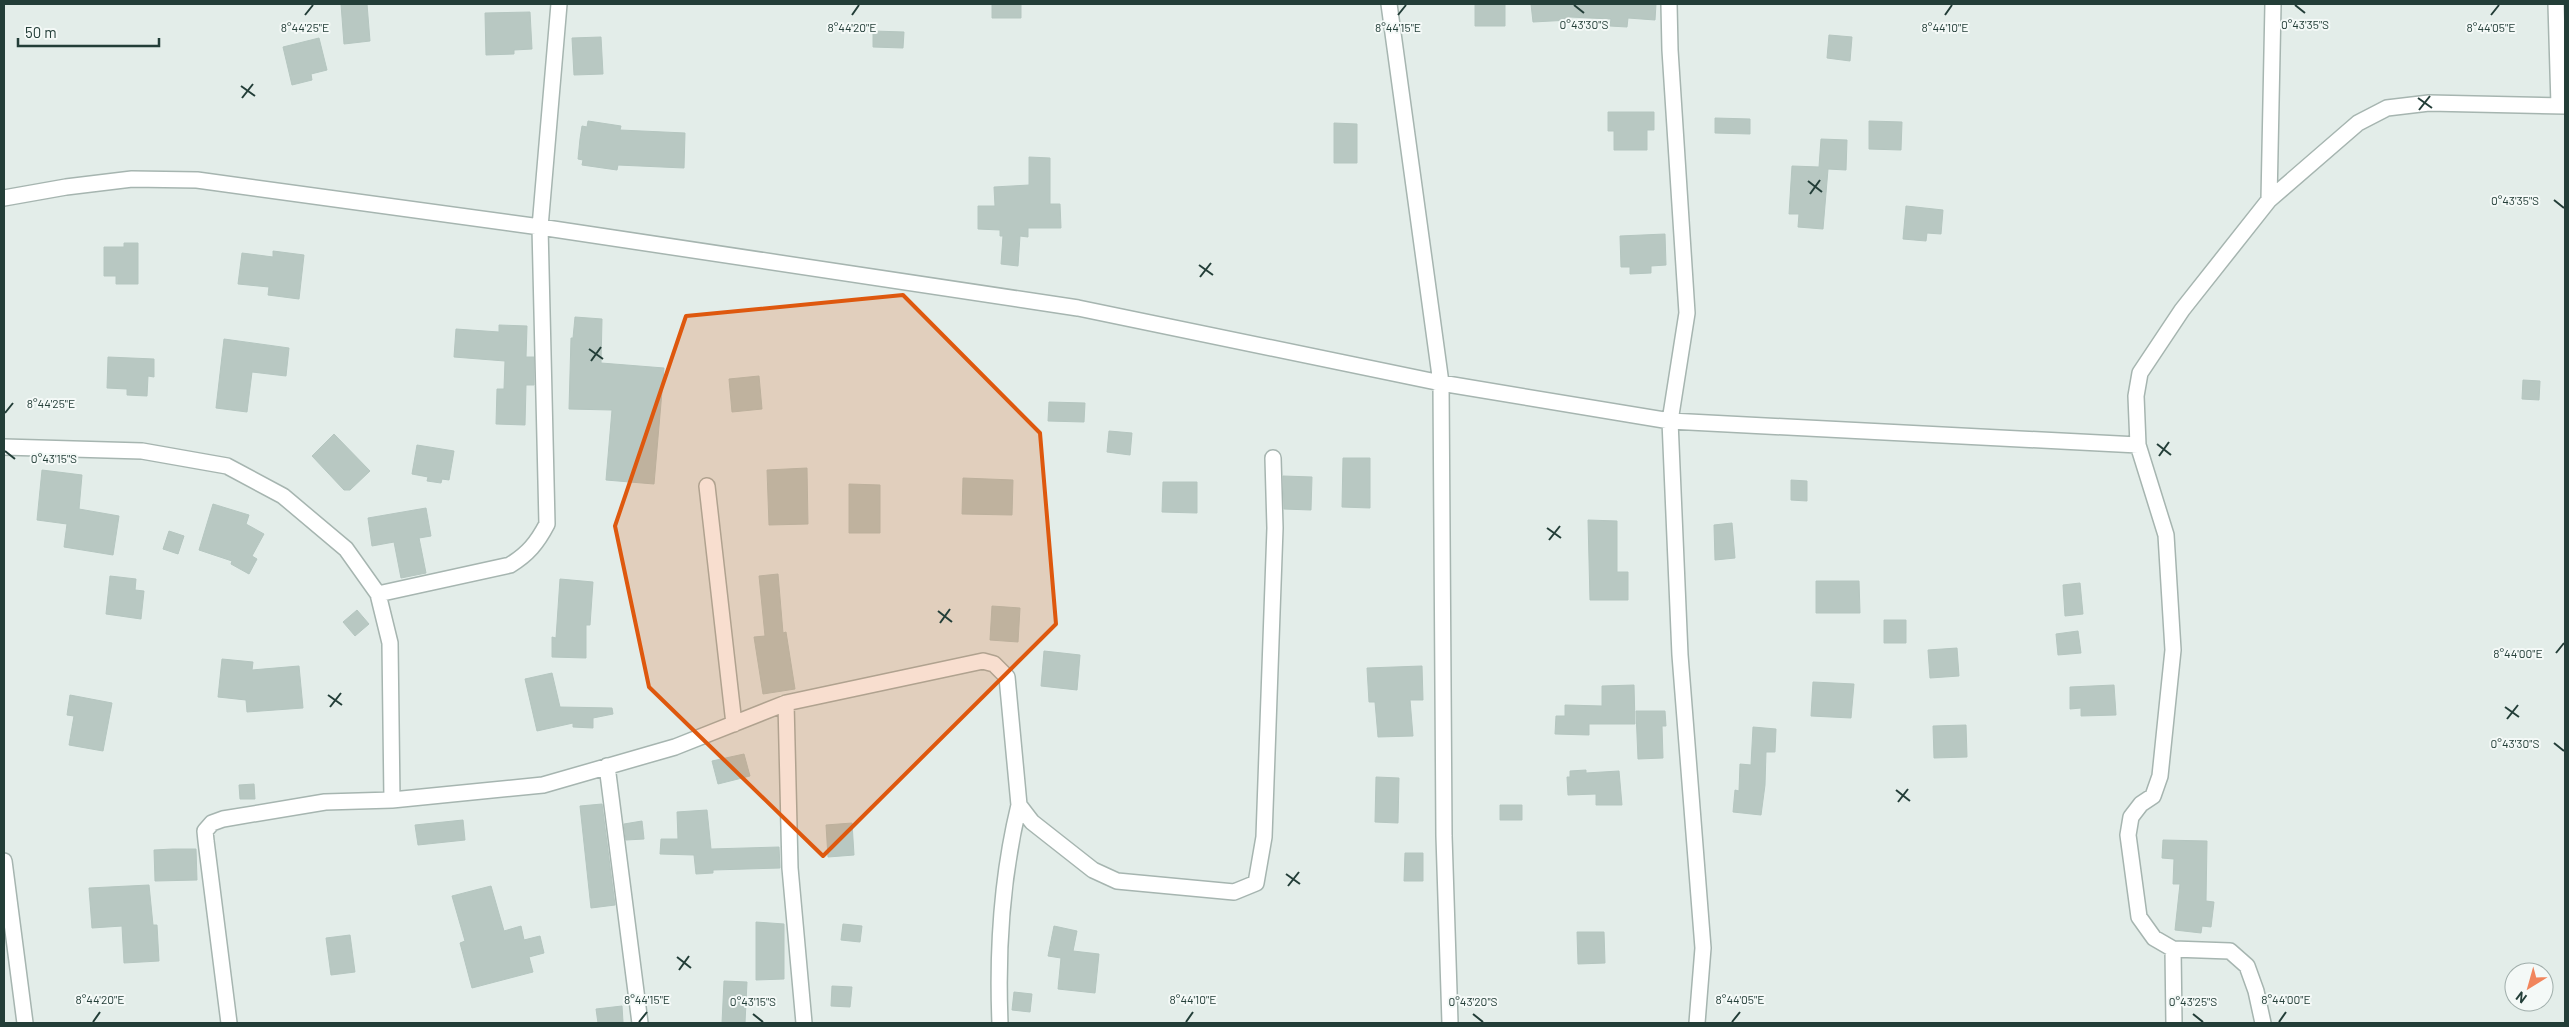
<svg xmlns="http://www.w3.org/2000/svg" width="2569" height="1027" viewBox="0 0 2569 1027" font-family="Barlow,sans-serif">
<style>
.building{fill:#b8c8c2;stroke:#b5c6c0}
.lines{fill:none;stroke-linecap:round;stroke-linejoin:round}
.street-casing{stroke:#a6b5b0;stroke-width:18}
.street{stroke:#fff;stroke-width:15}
.marked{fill:#de580e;fill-opacity:0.2;stroke:#de580e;stroke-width:4;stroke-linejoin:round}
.ticks{fill:none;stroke:#233e38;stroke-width:2}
.ticks-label{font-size:12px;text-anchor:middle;fill:#233e38;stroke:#f4f9f7;stroke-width:4;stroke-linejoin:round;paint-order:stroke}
</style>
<rect width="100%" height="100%" fill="#e3ede9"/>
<path class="building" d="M341 4H367L370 41 344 44Z
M992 4H1021V18H992Z
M1475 4H1505V26H1475Z
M1531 4H1656L1655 20 1628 18 1627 27 1610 26 1611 19 1570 17V20L1533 22Z
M530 12 532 49 514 50V54L486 55 485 13Z
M873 31 904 32 903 48 873 47Z
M1829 35 1852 37 1850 61 1827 58Z
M601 37 603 74 574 75 572 38Z
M319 38 327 70 311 74 312 80 292 85 283 47Z
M1608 112H1654V130H1647V150H1614V131H1608Z
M1715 118 1750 119V134L1715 133Z
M588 121 621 126 620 130 685 133 684 168 618 165 617 170 582 165 583 160 578 159 580 139 582 126 587 127Z
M1869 121 1902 122 1901 150 1869 149Z
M1334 123 1357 124V163H1334Z
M1821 139 1847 140 1846 170 1828 169 1823 229 1798 227 1799 214H1789L1792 166 1819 167Z
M1029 157 1050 158V204H1060L1061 228H1028V237L1020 236 1018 266 1001 264 1003 236H1000V230L978 229V206H995L994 187 1029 185Z
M1906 206 1943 210 1941 234 1927 233 1926 241 1903 239Z
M1665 234 1666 265 1651 266V273L1630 274V267H1621L1620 236Z
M124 243H138V284H116V276H104V247H124Z
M273 251 304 255 299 299 268 295 269 287 238 284 242 253 273 257Z
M575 317 602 319 601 363 664 368 654 484 606 480 612 410 569 409 571 338H573Z
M499 325 527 326 526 357H534V385H526L525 425 496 424 497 389H504L505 361 454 357 456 329 499 332Z
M224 339 289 348 286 376 252 372 247 412 216 408Z
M108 357 154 359V377L148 376 147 396 127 395V389L107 388Z
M759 376 762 409 732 412 729 379Z
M2523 380 2540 381 2539 400 2522 399Z
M1049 402 1085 403 1084 422 1048 421Z
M1109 431 1132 433 1130 455 1107 452Z
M334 434 370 471 350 490H344L312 456Z
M417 445 454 451 449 480 442 479 441 483 427 481 428 477 412 474Z
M1343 458H1370V508L1342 507Z
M807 468 808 524 769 525 767 470Z
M42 470 82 475 79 509 119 516 113 555 64 547 67 524 37 520Z
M1283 476 1312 477 1311 510 1284 509Z
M963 478 1013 480 1012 515 962 514Z
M1791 480 1807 481V501L1791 500Z
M1163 482H1197V513L1162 512Z
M849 484 880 485V533H849Z
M213 504 249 515 246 524 264 534 252 556 257 559 249 574 231 564 232 561 199 550Z
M426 508 431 536 419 538 426 573 401 578 394 542 372 546 368 518Z
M1588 520 1617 521V572H1628V600H1590Z
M1732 523 1735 558 1715 560 1714 525Z
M169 531 184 536 178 554 163 549Z
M778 574 783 633 786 632 795 689 763 694 754 637 765 636 759 576Z
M110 576 136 579 135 590 144 591 141 619 106 614Z
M560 579 593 582 590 625H586V658L552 657V637L556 638Z
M1816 581H1859L1860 613H1816Z
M2080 583 2083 614 2065 616 2063 585Z
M992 606 1020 608 1018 642 990 640Z
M357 610 369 624 355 636 343 622Z
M1884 620H1906V643H1884Z
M2078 631 2081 653 2058 655 2056 634Z
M1957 648 1959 676 1930 678 1928 650Z
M1044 651 1080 655 1077 690 1041 686Z
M222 659 253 662 252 670 299 666 303 708 247 712 246 700 218 697Z
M1422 666 1423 700H1410L1413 736 1378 737 1375 702H1369L1367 668Z
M552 673 560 707 612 708 613 714 593 718V728L573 727V723L537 731 525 679Z
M1813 682 1854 684 1851 718 1811 716Z
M1634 685 1635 724H1589V735L1555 734 1556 716H1565V705L1602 706V686Z
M2114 685 2116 715 2081 716V708L2070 709V687Z
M70 695 112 703 103 751 69 745 74 716 67 715Z
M1636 711H1665L1666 726H1662L1663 758 1638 759Z
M1966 725 1967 757 1934 758 1933 726Z
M1753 727 1776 729 1775 752H1766L1765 785 1761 815 1733 812 1735 790 1739 791 1740 764 1751 765Z
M744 754 750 776 718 784 712 761Z
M1586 770V773L1619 771 1622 805H1596V794L1568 795 1567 777H1570V771Z
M1376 777 1399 778 1398 823 1375 822Z
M254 784 255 799H240L239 785Z
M602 804 615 905 591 908 580 806Z
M1500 805H1522V820H1500Z
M707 810 711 849 779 847 780 868 713 870V873L696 874 694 855 660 854 661 839H678L677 812Z
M463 820 465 840 418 845 415 825Z
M642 821 644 839 626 840 624 824Z
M852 823 854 855 828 857 826 825Z
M2163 840 2207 841 2206 901 2214 902 2211 927 2202 926 2201 933 2175 930 2180 884H2173L2174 859 2162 858Z
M173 849H196L197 880 155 881 154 850Z
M1405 853H1423V881H1404Z
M149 885 153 925H157L159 961 124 963 122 926 92 928 89 888Z
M491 886 504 931 521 926 524 940 540 936 544 953 529 957 533 972 472 988 460 943 465 941 452 896Z
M756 922 784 924V979L756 980Z
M843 924 862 926 860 942 841 940Z
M1054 926 1077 931 1073 951 1099 954 1095 993 1058 989 1061 958 1048 956Z
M1577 932H1604L1605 963 1578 964Z
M350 935 355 972 331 975 326 938Z
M724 981 747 982 745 1023H722Z
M832 986 852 987 850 1007 831 1006Z
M1014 992 1032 994 1030 1012 1012 1010Z
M622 1006 623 1022 598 1023 596 1009Z"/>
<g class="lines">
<defs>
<path id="street" d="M1389 4 1441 383 1444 836 1450 1023
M1669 4 1670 50 1687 313 1670 421 1680 655 1703 948 1697 1023
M2556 4 2559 105
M4 198 66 187 132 179 197 180 540 227 1078 308 1441 383 1670 421 2138 445
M2269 200 2273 4
M4 447 142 451 227 466 283 496 346 549 378 594 390 643 392 800
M707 486 734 724
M378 594 510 565C528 554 537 543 547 524L540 227 559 4
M786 703 790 868 804 1023
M607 766 640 1023
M4 861 25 1023
M2173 949 2174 1023
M229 1023 206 841 205 831 212 823 223 819 325 802 392 800 543 785 675 747 786 703 983 661 994 664 1007 677 1019 805 1032 822 1093 870 1117 881 1234 892 1256 883 1264 837 1275 528 1273 458
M1000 1023C997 951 1002 875 1019 805
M2263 1023 2256 991 2247 966 2230 951 2173 949 2154 938 2139 917 2128 835 2131 817 2141 804 2153 796 2160 776 2173 650 2166 535 2138 445 2136 396 2140 373 2182 310 2269 200 2358 123 2387 108 2429 103 2565 106"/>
</defs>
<use href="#street" class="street-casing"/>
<use href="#street" class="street"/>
</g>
<path class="marked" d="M903 295 1040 433 1056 624 823 856 649 687 615 526 686 316Z"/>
<path class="ticks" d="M1574 5 1584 13M2295 5 2305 13M305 15 313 5M852 15 859 5M1398 15 1406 5M1945 15 1952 5M2491 15 2499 5M241 86 255 96M242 98 253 84M2418 98 2432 108M2419 110 2430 96M1808 181 1822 192M1810 194 1820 180M2554 200 2564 208M1199 265 1213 275M1200 277 1211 263M589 349 603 359M591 361 601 347M5 413 13 403M2157 444 2171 455M5 451 15 459M2159 456 2169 442M1547 528 1561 538M1549 540 1560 526M938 611 952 622M940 623 950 609M2556 653 2564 643M328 695 342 705M330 707 341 693M2505 707 2519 717M2507 719 2518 705M2554 743 2564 751M1896 790 1910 801M1898 802 1908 789M1286 874 1300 884M1288 886 1299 872M677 957 691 968M679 970 689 956M753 1014 763 1022M1473 1014 1483 1022M2193 1014 2203 1022M93 1022 100 1012M639 1022 647 1012M1186 1022 1193 1012M1732 1022 1740 1012M2279 1022 2286 1012"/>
<g class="ticks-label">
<text x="1584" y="29">0°43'30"S</text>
<text x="2305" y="29">0°43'35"S</text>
<text x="305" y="32">8°44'25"E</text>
<text x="852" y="32">8°44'20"E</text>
<text x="1398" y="32">8°44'15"E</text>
<text x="1945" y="32">8°44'10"E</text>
<text x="2491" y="32">8°44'05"E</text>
<text x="2515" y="205">0°43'35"S</text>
<text x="51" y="408">8°44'25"E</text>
<text x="54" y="463">0°43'15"S</text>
<text x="2518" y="658">8°44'00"E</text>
<text x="2515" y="748">0°43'30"S</text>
<text x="100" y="1004">8°44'20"E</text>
<text x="647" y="1004">8°44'15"E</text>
<text x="1193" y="1004">8°44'10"E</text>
<text x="1740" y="1004">8°44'05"E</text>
<text x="2286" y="1004">8°44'00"E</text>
<text x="753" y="1006">0°43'15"S</text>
<text x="1473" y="1006">0°43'20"S</text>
<text x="2193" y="1006">0°43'25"S</text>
</g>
<rect width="2569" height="1027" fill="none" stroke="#233e38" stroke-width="10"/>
<g transform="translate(2529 987) rotate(217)"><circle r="24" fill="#f4f9f7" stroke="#a0aeab"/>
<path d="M0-4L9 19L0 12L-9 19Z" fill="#f1855c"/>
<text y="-8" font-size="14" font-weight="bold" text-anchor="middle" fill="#233e38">N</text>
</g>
<path d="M18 38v8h141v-8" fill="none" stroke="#233e38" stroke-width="2.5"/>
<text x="25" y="38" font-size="15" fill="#233e38" stroke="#f4f9f7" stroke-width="4" paint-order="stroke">50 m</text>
</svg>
